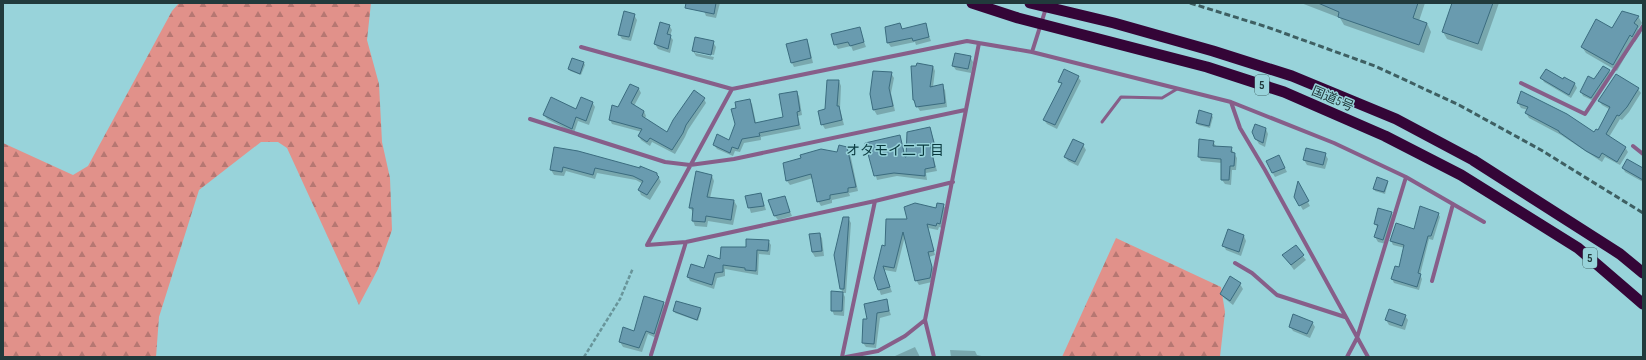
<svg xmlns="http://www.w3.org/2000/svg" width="1646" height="360" viewBox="0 0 1646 360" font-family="'Sofia Sans Condensed','Noto Sans JP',sans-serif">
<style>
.forest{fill:url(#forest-firs)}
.shadow{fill:#0003}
.building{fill:#699baf;stroke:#3b6c7f}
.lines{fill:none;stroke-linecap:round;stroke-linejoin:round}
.path{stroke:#68959a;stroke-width:2.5;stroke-dasharray:4 2;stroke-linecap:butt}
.service{stroke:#875e89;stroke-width:3}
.minor{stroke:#875e89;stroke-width:4}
.trunk{stroke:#340537;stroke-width:11}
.rail{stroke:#3e5f62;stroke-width:3;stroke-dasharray:6 3;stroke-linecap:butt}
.labels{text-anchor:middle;stroke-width:3;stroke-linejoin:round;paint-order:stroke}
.shield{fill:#98d3da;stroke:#45686b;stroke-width:1}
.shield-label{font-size:12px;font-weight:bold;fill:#213a3c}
.street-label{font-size:13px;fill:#213a3c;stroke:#98d3da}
.neighbourhood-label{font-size:14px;fill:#08383d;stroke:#98d3da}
</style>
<defs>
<pattern id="forest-firs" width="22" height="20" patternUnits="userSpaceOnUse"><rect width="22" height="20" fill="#e1918a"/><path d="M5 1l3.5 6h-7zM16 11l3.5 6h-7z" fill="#b67772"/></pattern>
</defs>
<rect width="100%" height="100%" fill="#98d3da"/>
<path class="forest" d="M179 3H371L367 40 379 84 382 142 390 178 392 230 378 269 359 305 287 148 278 142H261L199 190 159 317 156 357H3V143L73 175 88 166 172 11Z
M1116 238 1221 287 1225 312 1220 357H1062Z"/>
<path class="shadow" d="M705 3H720L716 18 706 16 704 11Z
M1301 3H1425L1419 21 1427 23 1431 32 1424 53 1344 25 1340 18Z
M1453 3H1499L1482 51 1447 39 1443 32Z
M634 15 637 20 631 41 622 39 619 34Z
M1638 16 1642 23 1638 29 1641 33 1635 42 1634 41 1617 71 1586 53 1582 47Z
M900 24 903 30 925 25 931 41 916 45 915 42 891 47 888 43Z
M669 25 672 30 670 36 673 40 670 53 658 49 655 44Z
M859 28 866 47 853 51 851 46 838 49 835 44Z
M695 39 713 42 716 47 714 55 695 51V53L714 57 713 60 696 56 693 51Z
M807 40 809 45 813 63 794 67 792 63Z
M970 57 973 62 971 73 956 70 953 66Z
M584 63 585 65 581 75 570 71 569 69Z
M933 66 935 71 933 87 942 86 945 90 947 107 920 111 917 106V67Z
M1609 71 1611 74 1594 101 1583 96 1581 92Z
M891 73 894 78 891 93 895 111 877 115 874 110 871 94Z
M1078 77 1081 81 1057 129 1047 124 1044 120 1062 85 1060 82Z
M1542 78 1563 80 1564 78 1575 84 1577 88 1571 98 1544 82Z
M839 81 841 86 840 109 844 125 825 129 822 124 826 110Z
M630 85 639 89 641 93 634 106 644 111 646 116 645 118 667 133 704 99 706 103 688 130 685 137 675 154 652 142 650 146 641 140 639 136 642 132 612 124 610 120 619 108Z
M1638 89 1641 93 1629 112 1622 120 1620 119 1609 137 1625 147 1628 152 1620 165 1605 157 1602 162 1561 135 1529 118 1526 113 1528 110 1521 108 1518 103 1522 92 1594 134 1599 131 1609 109 1602 105 1599 101Z
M796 92 799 96 802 115 798 116 801 129 761 137V140L744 143 740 152 735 151 733 156 717 149 714 145 730 141 736 124 737 108 749 100 752 104 756 123 784 118Z
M592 102 595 107 589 125 578 121 574 133 547 119 544 115 577 111Z
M1211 115 1213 117 1210 128 1198 125 1197 123Z
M930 128 936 147 931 148 937 171 926 173 927 180 897 176 877 180 867 143 899 136 907 161Z
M1266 129 1268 134 1265 147 1259 144 1256 139Z
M1213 142 1216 146 1231 148 1237 158 1236 170H1232L1231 185 1225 184 1222 180V163L1201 161 1199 157Z
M1083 145 1086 150 1078 166 1068 161 1065 157Z
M555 148 657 174 661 182 650 200 641 195 639 190 643 184 636 180 597 173 595 179 566 171 564 176 554 175 551 170Z
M847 148 850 153 858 191 849 193 850 196 832 200V203L821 206 818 201 813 178 790 185 787 181Z
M1325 154 1328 159 1325 169 1307 165 1304 160Z
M1281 160 1287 172 1275 177 1272 172Z
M1623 168 1643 169V182L1625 172Z
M712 176 714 181 710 198 734 201 737 206 733 225 708 221 707 227 695 226 693 221V212L690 208Z
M1387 181 1388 183 1385 194 1375 191 1374 189Z
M1298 184 1310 206 1303 210 1295 197Z
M761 194 766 210 751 213 746 197Z
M784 197 792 216 778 220 775 216Z
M943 205 946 209 942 228 939 227 938 230 928 228 935 255 929 257 934 272 932 282 919 285 916 280 905 236 896 272 884 270 892 292 881 295 875 278 886 247 908 220Z
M1391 212 1394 217 1386 244 1378 242 1375 237 1378 228 1375 224Z
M1438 213 1440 217 1433 240 1429 239 1420 275 1422 279 1419 290 1394 283 1392 279 1399 268 1405 248 1393 245 1391 241 1396 225 1415 230Z
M848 218 851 223 846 293H843L845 297 844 316 834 315 832 310V292L843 293 841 289Z
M819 234 822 238 824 256 815 257 812 252 810 235Z
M1244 236 1246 241 1241 256 1226 250 1224 246Z
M768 241 771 245 770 255 759 254 758 275 725 269V276L717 278 714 289 690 281 688 277 747 248Z
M1295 246 1306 260 1294 270 1286 259Z
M1240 284 1243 289 1233 305 1224 298 1221 294Z
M886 300 891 315 880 318 876 348 866 347 863 343 869 320Z
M663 303 666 307 656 338 648 334 642 352 623 347 620 342 624 328 635 332Z
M700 309 701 311 698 321 675 313 674 311Z
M1405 316 1408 320 1405 330 1389 325 1386 320Z
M1312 322 1315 327 1310 338 1293 331 1290 326Z
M915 347 920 357H895V356Z
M950 350 975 351 977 355 986 357H951Z"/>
<path class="building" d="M686 3H716L714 14 685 8Z
M1318 3H1418L1413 18 1427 23 1419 45 1338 17 1339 12Z
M1452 3H1493L1478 44 1442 32Z
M624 11 635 14 629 37 618 35Z
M1622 11 1639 16 1634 23 1638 26 1632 37 1630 35 1613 65 1581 47 1596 19 1612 28Z
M660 22 670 25 667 34 671 35 668 49 654 44Z
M900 23 902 29 926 23 929 37 913 41 912 38 887 43 885 27Z
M860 27 864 42 850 46 848 42 834 45 831 34Z
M695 37 714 41 711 55 692 51Z
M807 39 811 58 791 63 786 44Z
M955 53 971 56 968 69 952 66Z
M572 58 584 62 580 74 568 69Z
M917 63 933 66 930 87 943 84 945 103 916 107 914 100H913L911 66H916Z
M1603 66 1610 70 1591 98 1580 92 1588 76 1594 79Z
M1064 69 1079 76 1055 125 1043 120 1062 83 1058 82Z
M1546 69 1563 79 1564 77 1575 83 1569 95 1540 78Z
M873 71 892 72 889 88 893 106 873 110 870 94Z
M1616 74 1639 88 1627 107 1619 116 1617 115 1606 134 1626 147 1617 162 1602 153 1599 158 1586 151 1559 132V131L1525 113 1528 107 1517 103 1521 91 1567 114 1594 132 1596 129 1598 130 1610 107 1598 101Z
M827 80H839L837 106H839L842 120 821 125 818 111 825 109Z
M630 84 639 88 631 103 644 111 642 116 667 132 673 120 694 90 705 98 686 125 683 133 672 150 650 138 647 142 638 136 642 129 609 120 612 105 618 107Z
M797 91 800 111 797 112 799 125 759 133 760 136 742 139 738 149 732 147 730 153 713 145 717 134 729 140 735 124 731 109 736 108 735 102 750 99 755 123 783 117 779 94Z
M551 97 576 109 581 97 593 102 586 121 576 117 572 129 543 115Z
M1199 110 1212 114 1209 126 1196 123Z
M1255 124 1266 128 1263 143 1255 139 1252 132Z
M930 127 934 143 930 144 935 167 925 169V176L894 173 874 176 865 143 900 135 905 157H906L907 132Z
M1073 139 1084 144 1075 162 1064 157Z
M1199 139 1214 141 1213 146 1232 147 1231 152 1235 153 1234 166H1230L1229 180H1221V159L1198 157Z
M839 145 847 147 856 187 848 188V192L830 195V199L817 202 811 174 786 181 783 163 801 158 800 155 821 149 837 152Z
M554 147 578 151 640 168V166L657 173V175L659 177 647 195 638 190 643 181 633 176 595 168 593 175 563 167 562 172 550 170Z
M1306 148 1326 153 1323 165 1303 160Z
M1279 155 1285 168 1272 173 1266 161Z
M1627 159 1643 168V180L1622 168Z
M696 171 712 175 707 197 734 200 731 220 706 216 705 222 692 221 693 208H689Z
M1377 177 1388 181 1384 192 1373 189Z
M1298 181 1309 201 1299 206 1294 197Z
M761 193 764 206 748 208 745 196Z
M785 196 790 212 774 216 768 200Z
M915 203 936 208 937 203 944 204 940 224 937 223 936 226 927 224 934 251 928 252 932 267 930 278 915 281 903 232 894 268 883 266 890 287 878 290 874 278 882 245 885 246 886 219H907L904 207Z
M1420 206 1439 213 1431 236H1428L1418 273 1421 274 1417 287 1391 279 1395 266 1399 267 1404 245 1390 241 1396 223 1414 229Z
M1378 208 1392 212 1383 240 1374 237 1378 225 1374 224Z
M843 217H849L844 289H840L834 255Z
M1228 229 1244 235 1239 252 1222 246Z
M820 233 822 251 812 252 809 234Z
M746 239 769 240 768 251 757 250 756 271 745 270V268L723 265V272L715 273 712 285 687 277 691 264 704 268 708 255 720 259 721 247H746Z
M1296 245 1304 255 1291 265 1282 255Z
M1230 276 1241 283 1230 301 1220 294Z
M831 291 843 292 842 311H831Z
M644 296 664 302 654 334 646 331 639 348 619 342 623 327 634 331Z
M887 299 889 311 877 313 874 344 862 343 863 319H867L864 304Z
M676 301 701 308 697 320 673 311Z
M1389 309 1406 315 1402 326 1385 320Z
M1293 314 1313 322 1307 334 1289 327Z"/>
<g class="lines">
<path class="path" d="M584 357 620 299 633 268"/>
<path class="service" d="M1102 122 1121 97 1162 98 1177 89"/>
<path class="minor" d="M581 47 732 89
M1032 52 1046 8
M1521 83 1585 114 1643 26
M1231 102 1240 128 1265 170 1368 357
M530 119 665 162 690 165 734 159 965 110
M1633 146 1643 154
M953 182 875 201 686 242 647 245 732 89 967 41 1032 52 1231 102 1334 143 1406 177 1484 222
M1235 263 1252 273 1277 295 1345 317
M1432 281 1453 204
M651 355 686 242
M842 357 875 201
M846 357 878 351 905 336 925 320
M934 357 925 320 979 43
M1347 357 1357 338 1406 177"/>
<path class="trunk" d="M972 3 1018 18 1207 67 1284 92 1385 136 1461 175 1578 248 1643 304
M1030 3 1114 23 1213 51 1292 76 1396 119 1473 160 1620 254 1643 273"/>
<path class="rail" d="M1190 3 1267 27 1375 66 1459 105 1541 150 1643 213"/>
</g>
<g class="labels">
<g class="shield">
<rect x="1255" y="75" width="14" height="20" rx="3"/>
<rect x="1583" y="248" width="14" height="20" rx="3"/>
</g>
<g class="shield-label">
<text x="1262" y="89">5</text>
<text x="1590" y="262">5</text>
</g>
<g class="street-label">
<text transform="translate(1333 98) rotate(23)" y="5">国道5号</text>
</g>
<g class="neighbourhood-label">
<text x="895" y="155">オタモイ二丁目</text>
</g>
</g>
<rect width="1646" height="360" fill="none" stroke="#213a3c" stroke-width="8"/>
</svg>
